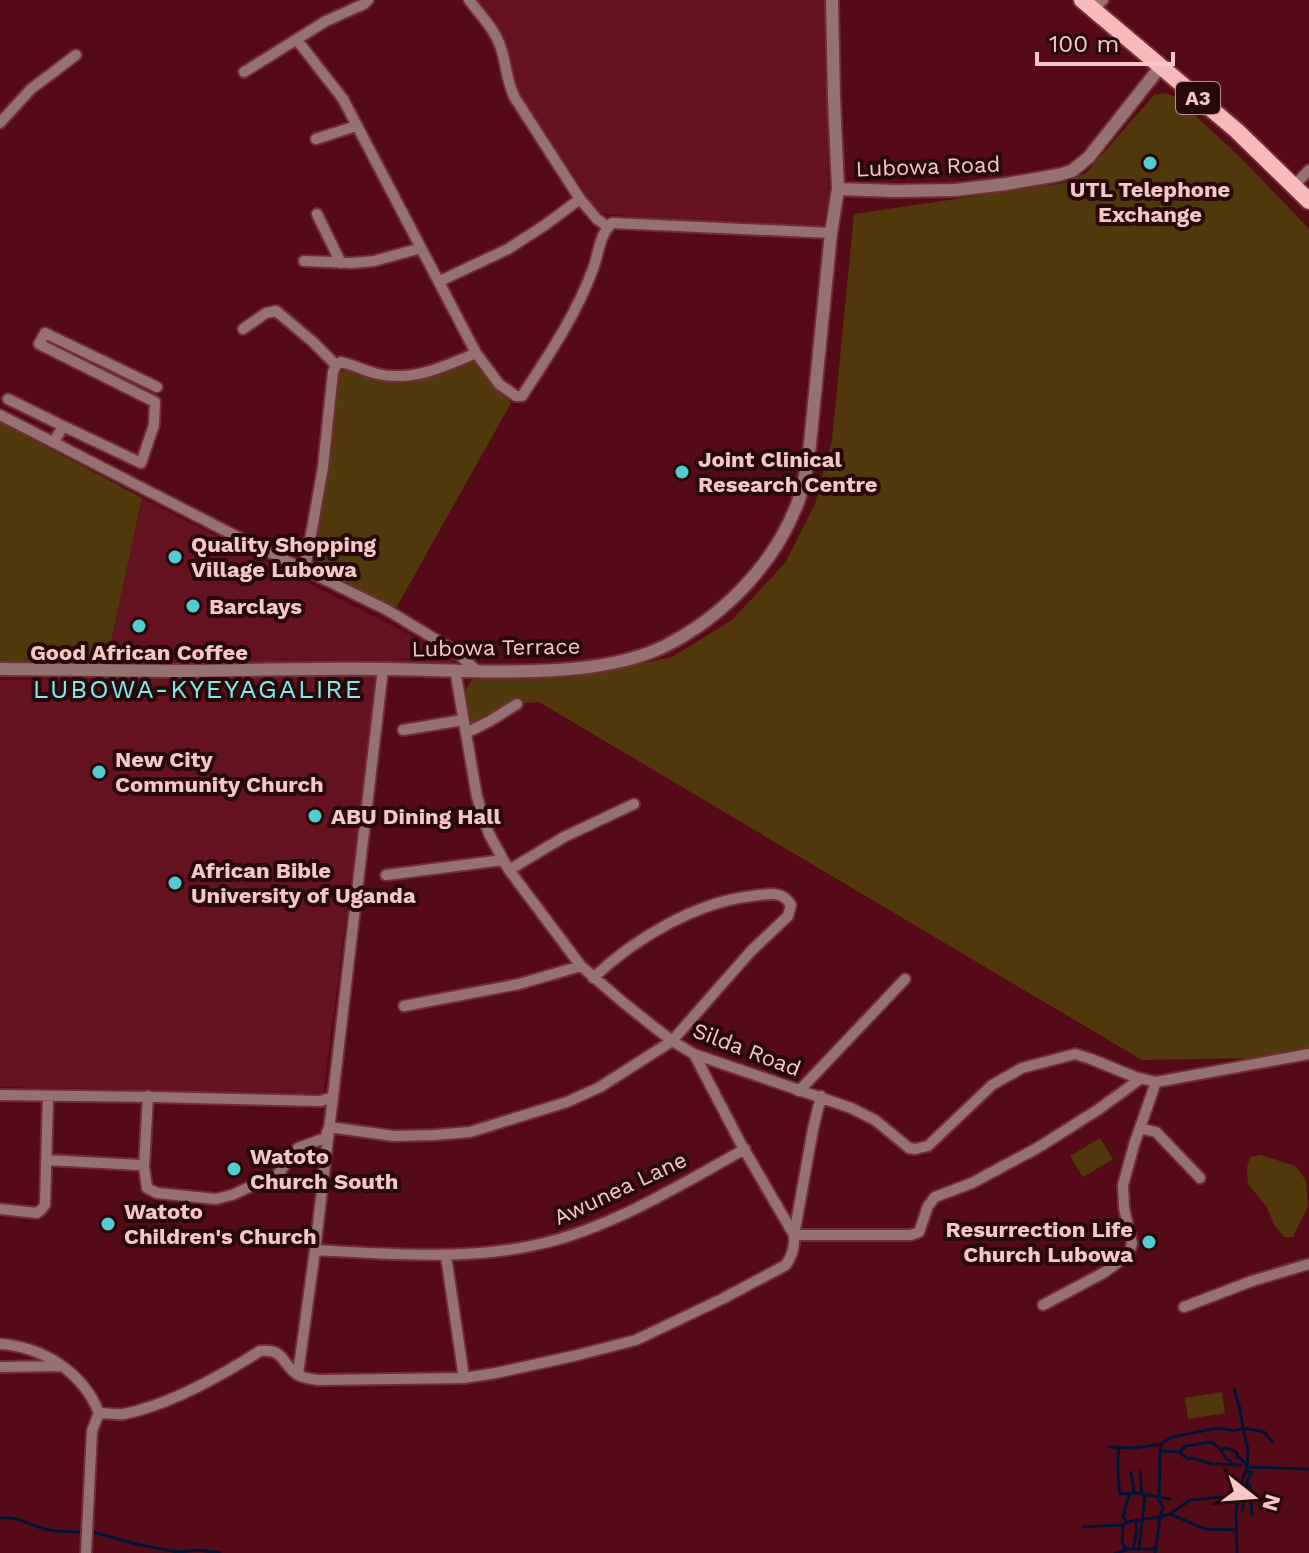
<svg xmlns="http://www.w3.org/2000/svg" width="1309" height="1553" viewBox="0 0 1309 1553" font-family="'Work Sans',sans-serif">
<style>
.built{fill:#651321}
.green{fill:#52390b}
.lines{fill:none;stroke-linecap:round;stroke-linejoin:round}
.stream{stroke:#001335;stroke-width:3}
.minor-casing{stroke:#722d37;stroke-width:14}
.tertiary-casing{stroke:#722d37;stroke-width:16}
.primary-casing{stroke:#722d37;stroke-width:20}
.minor{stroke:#967171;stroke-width:10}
.tertiary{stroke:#967171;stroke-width:12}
.primary{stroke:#f7baba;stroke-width:16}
.poi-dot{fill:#52ccd1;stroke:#28090b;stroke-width:3}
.labels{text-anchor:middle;stroke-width:8;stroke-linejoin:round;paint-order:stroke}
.shield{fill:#28090b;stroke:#b88e8f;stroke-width:2}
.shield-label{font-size:20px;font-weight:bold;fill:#f5c7c7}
.street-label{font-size:22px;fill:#f5c7c7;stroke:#28090b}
.poi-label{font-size:22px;font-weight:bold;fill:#f5c7c7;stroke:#28090b;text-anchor:start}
.quarter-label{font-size:26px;letter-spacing:2px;fill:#7febef;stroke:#28090b}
</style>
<rect width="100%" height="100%" fill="#550b17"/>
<path class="built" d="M476 0H829L828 201 822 228 745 226 633 217 602 213 593 205 517 90 504 44Z
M142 498 447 654 454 658 455 661 450 664 143 663 106 665Z
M378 673 323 1094 0 1087V680Z"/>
<path class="green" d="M1163 93 1174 96 1241 158 1309 229V1051L1257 1058 1142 1060 539 702 525 703 516 700C502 705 484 720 470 728 465 712 460 691 473 679L604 672 672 657 732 620 785 563 815 504 832 440 854 214 1064 183 1086 173 1154 95Z
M473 360 511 403 396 608 314 568 338 370 358 372 387 381 446 373Z
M0 422 142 498 106 665H0Z
M1100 1138 1113 1159 1083 1177 1070 1156Z
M1260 1155 1296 1166 1306 1181 1308 1206 1293 1237H1284L1275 1226 1266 1206 1248 1184 1247 1168 1250 1157Z
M1222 1392 1225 1413 1188 1419 1185 1398Z"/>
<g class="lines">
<path class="stream" d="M1234 1389 1240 1409 1243 1428 1264 1432 1272 1442
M1161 1444 1160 1451 1179 1452 1188 1459 1192 1458 1212 1464 1241 1465
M1109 1447 1135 1448 1161 1444 1172 1437 1218 1428 1235 1431 1243 1428 1248 1450 1247 1467 1309 1469
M1119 1447C1117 1460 1118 1481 1120 1494L1137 1493 1170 1499
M1220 1449C1226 1448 1232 1449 1237 1453V1457L1240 1458 1247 1465
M1179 1452 1186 1446 1212 1442 1220 1449 1226 1459 1230 1461 1233 1465
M1131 1472 1134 1492
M1140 1472 1142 1494
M1247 1486H1250L1252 1515
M1242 1510C1246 1496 1244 1484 1252 1472L1246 1471
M1170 1514 1205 1529 1235 1530
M0 1518C19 1516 28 1525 45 1529 56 1532 68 1532 79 1532
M1128 1523 1123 1517 1129 1494
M1083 1527 1122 1525 1132 1521 1160 1517 1170 1514 1190 1500 1233 1496 1235 1500H1238
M1123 1527 1122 1542 1126 1550
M93 1532 136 1544 178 1552 199 1550 220 1553
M1133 1549 1137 1530 1136 1521
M1139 1549 1145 1495
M1115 1553 1130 1549H1156
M1155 1553 1160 1517 1163 1507 1159 1500 1160 1451
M1237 1553 1236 1511 1240 1487 1247 1467"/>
<defs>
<path id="minor" d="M469 0C481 15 495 30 501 48 507 66 506 81 515 98L580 199 597 219 608 227
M1093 9 1103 0
M297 40 343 99 476 353 499 384 516 396H522C549 355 576 315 593 269 599 253 599 235 612 223L831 233
M244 72 326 21 364 4 368 0
M0 123 31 89 76 55
M316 139 356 126
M1294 186 1309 170
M317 214 341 263
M304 261 352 263 374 261 421 248
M440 281 508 249 545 225 580 199
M243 329 266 313 276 311 312 341 336 365
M8 399 63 426 54 442
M0 415 224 530 387 610 455 651 476 670
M63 426 141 463 154 425 155 402 39 344 45 333 157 387
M305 569 323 467 333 372 336 365 341 362C354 365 365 371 378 374 412 382 446 366 476 353
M455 670 477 797 489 834 509 870 581 966 625 1004 672 1041 694 1054 851 1108 875 1120 909 1148 915 1149 928 1146 992 1085 1022 1068 1075 1054 1091 1059 1135 1077 1156 1082 1309 1054
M403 730 463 720
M466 733 490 721 517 704
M509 870 564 837 634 804
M386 875 503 860
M404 1006 519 984 581 966
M799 1091 905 979
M0 1095 153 1097 321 1101 333 1097
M821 1096 813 1129 794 1235H911L919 1232 928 1206 935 1197 972 1183 1039 1147 1099 1109 1140 1079
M1140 1128 1156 1132 1200 1178
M46 1160 140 1165 144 1167 147 1188 157 1193 216 1199 232 1195 278 1174 298 1148 325 1138 329 1127 394 1136 434 1135 470 1132 567 1102 600 1087 672 1041 751 951 788 916 791 905C782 890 768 894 752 896 696 902 634 939 593 978
M144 1167 148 1096
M0 1209 37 1213 41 1210 45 1205 48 1096
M315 1250C390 1254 467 1261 540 1244 611 1228 682 1184 745 1149
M446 1256 464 1378
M1043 1305 1105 1272 1129 1254 1132 1243 1124 1208 1123 1185 1134 1145 1156 1082
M1184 1307 1252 1281 1309 1264
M0 1344C43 1347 83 1372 99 1413
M0 1367 62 1366
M298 1374 315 1250 383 669
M86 1553 92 1431 99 1413C107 1413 116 1415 124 1414 169 1405 221 1376 260 1351 285 1348 281 1364 298 1375 303 1378 312 1379 318 1380L464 1378 496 1373 578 1355 636 1340 722 1299 786 1265C792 1255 795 1247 794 1235L741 1144 694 1054"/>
<path id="tertiary" d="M838 189 895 191 955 190 1006 184 1058 175 1072 171 1089 157 1161 66
M0 669C63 669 126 671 188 671 253 670 318 668 383 669 465 669 591 683 665 646 722 617 772 567 796 507 803 491 806 472 809 454L831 233 838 189 834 98 832 0"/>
<path id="primary" d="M1082 0 1236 130 1309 201"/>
</defs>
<use href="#minor" class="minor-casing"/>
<use href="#tertiary" class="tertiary-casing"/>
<use href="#primary" class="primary-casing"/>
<use href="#minor" class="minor"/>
<use href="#tertiary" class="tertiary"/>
<use href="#primary" class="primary"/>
</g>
<g class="poi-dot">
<circle cx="1150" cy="163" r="8"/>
<circle cx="682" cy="472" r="8"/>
<circle cx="175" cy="557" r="8"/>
<circle cx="193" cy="606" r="8"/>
<circle cx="139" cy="626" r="8"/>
<circle cx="99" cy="772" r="8"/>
<circle cx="315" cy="816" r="8"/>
<circle cx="175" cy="883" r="8"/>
<circle cx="234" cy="1169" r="8"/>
<circle cx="108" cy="1224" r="8"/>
<circle cx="1149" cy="1242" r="8"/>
</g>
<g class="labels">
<rect class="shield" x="1176" y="82" width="44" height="32" rx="6"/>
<g class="shield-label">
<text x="1198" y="105">A3</text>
</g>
<g class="street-label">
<text transform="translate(928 166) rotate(-2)" y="8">Lubowa Road</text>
<text transform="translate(496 647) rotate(-1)" y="8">Lubowa Terrace</text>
<text transform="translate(747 1049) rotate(21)" y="8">Silda Road</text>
<text transform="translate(620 1188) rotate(-25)" y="8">Awunea Lane</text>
</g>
<g class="poi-label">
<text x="1150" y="197" text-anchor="middle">UTL Telephone<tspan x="1150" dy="25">Exchange</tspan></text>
<text x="698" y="467">Joint Clinical<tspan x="698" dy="25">Research Centre</tspan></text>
<text x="191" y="552">Quality Shopping<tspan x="191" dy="25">Village Lubowa</tspan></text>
<text x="209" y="614">Barclays</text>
<text x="139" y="660" text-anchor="middle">Good African Coffee</text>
<text x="115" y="767">New City<tspan x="115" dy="25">Community Church</tspan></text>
<text x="331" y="824">ABU Dining Hall</text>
<text x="191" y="878">African Bible<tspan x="191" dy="25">University of Uganda</tspan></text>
<text x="250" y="1164">Watoto<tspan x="250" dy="25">Church South</tspan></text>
<text x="124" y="1219">Watoto<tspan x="124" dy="25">Children's Church</tspan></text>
<text x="1133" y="1237" text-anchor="end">Resurrection Life<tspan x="1133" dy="25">Church Lubowa</tspan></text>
</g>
<g class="quarter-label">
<text x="198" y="698">LUBOWA-KYEYAGALIRE</text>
</g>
</g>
<g transform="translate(1253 1497) rotate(107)" stroke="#28090b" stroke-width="6" paint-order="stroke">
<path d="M0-6L14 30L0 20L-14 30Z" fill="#f5c7c7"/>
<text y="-12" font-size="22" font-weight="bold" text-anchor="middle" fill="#f5c7c7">N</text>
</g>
<path d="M1037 52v12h136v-12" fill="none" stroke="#f5c7c7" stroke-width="4"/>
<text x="1049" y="52" font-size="24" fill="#f5c7c7" stroke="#28090b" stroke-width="6" paint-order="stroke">100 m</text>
</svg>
